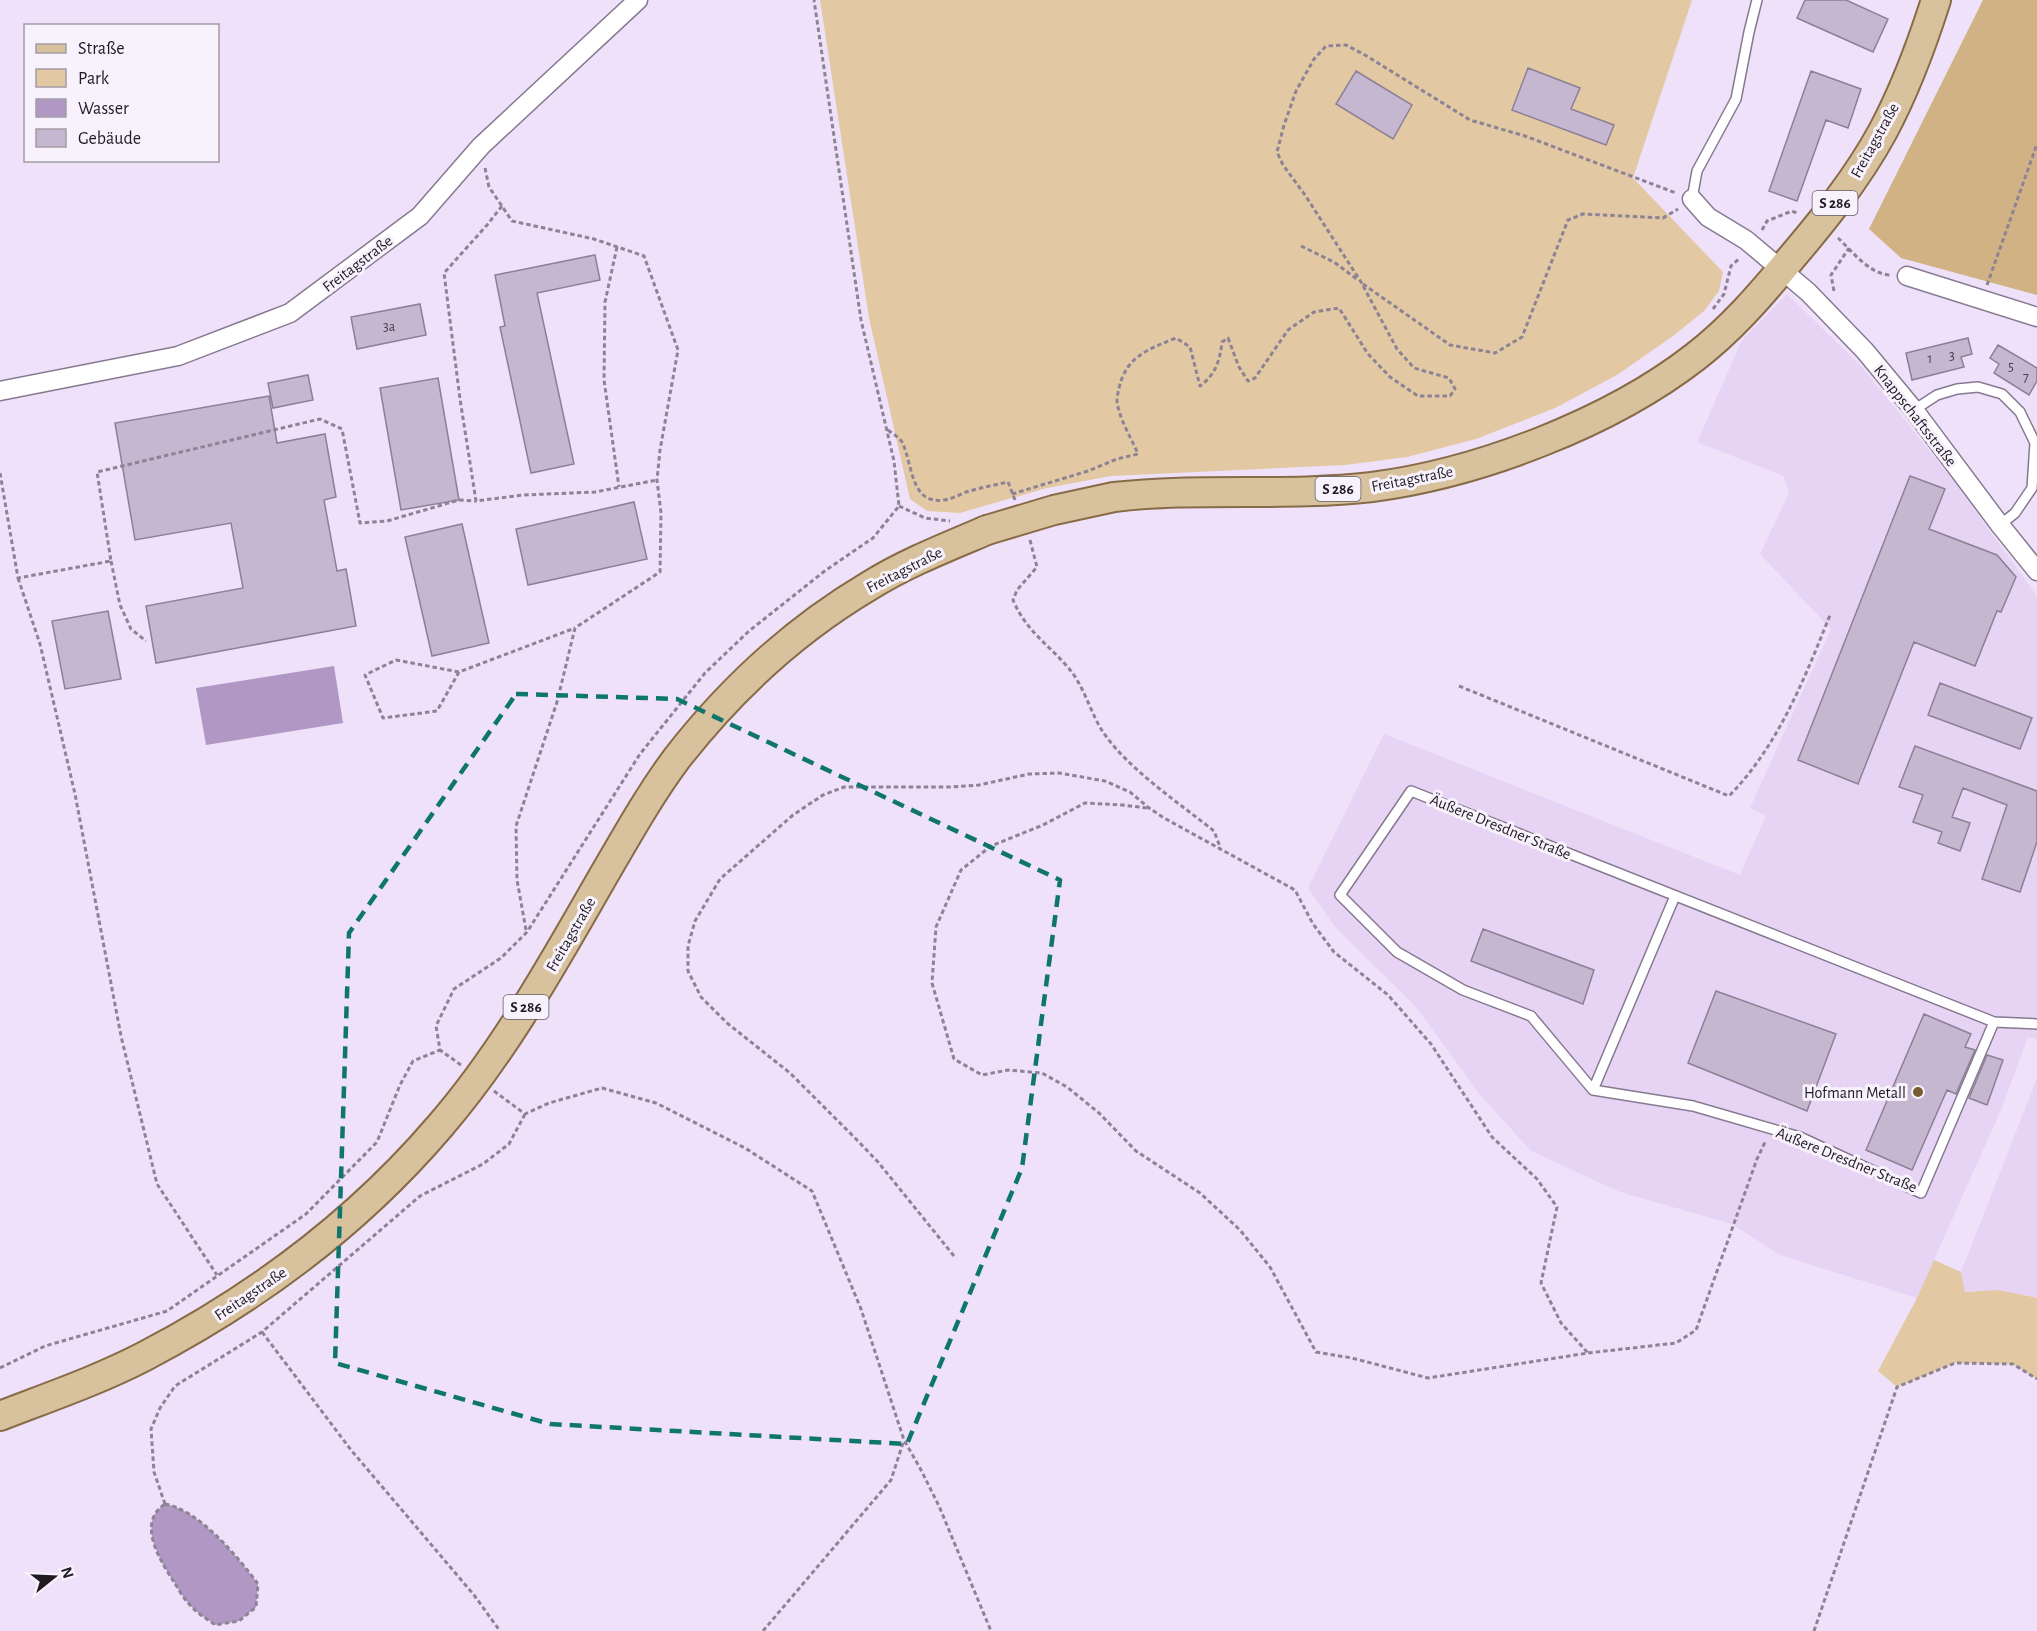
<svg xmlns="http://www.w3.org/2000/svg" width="2037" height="1631" viewBox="0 0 2037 1631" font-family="'Alegreya Sans',sans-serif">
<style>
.built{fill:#e7d4f5}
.green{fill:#e2c9a3}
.forest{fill:#d0b285}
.water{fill:#b197c3}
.building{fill:#c5b7d0;stroke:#8c7f96;stroke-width:1.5}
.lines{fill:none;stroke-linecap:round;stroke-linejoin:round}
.lane-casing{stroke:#867990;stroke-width:12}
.street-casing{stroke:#867990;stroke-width:21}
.primary-casing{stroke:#876b47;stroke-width:32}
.path{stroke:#8d8394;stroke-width:3;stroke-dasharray:4.5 3;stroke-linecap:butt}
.lane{stroke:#fff;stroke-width:9}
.street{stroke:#fff;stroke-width:18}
.primary{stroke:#d8c19d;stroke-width:28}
.primary-bridge-casing{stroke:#876b47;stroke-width:32;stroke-linecap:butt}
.primary-bridge{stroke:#d8c19d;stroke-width:28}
.marked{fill:none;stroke:#0f766e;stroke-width:4.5;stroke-dasharray:12 8;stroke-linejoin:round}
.poi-dot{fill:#795d30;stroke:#f8f2fc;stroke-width:2}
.labels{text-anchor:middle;stroke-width:6;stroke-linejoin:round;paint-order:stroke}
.number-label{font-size:14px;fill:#49414e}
.shield{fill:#f8f2fc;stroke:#615b64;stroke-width:1.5}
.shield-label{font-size:15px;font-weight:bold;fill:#201a23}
.street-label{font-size:16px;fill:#201a23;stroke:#f8f2fc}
.poi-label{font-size:16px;fill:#201a23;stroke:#f8f2fc;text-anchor:end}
</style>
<rect width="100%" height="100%" fill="#efe1fa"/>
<path class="built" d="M1787 294 1861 366 1950 476 2037 596V1040L2028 1037 2001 1110 1917 1298 1780 1255 1732 1224 1620 1192 1531 1151 1481 1096 1416 1007 1335 927 1308 888 1384 734 1740 875 1766 816 1750 808 1831 629 1760 554 1789 493 1783 476 1697 442 1742 340Z
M2037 1078V1298L1999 1290 1965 1292 1961 1272Z"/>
<path class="green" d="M820 0H1692L1633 178 1723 272 1719 291 1704 311 1673 336 1617 375 1555 408 1476 439 1407 457 1345 465 1111 476 1047 488 960 513 927 511 910 499 869 318Z
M1934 1260 1961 1272 1965 1292 1999 1290 2037 1298V1379L2012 1364 1955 1363 1897 1387 1878 1371 1917 1298Z"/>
<path class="forest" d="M1983 0H2037V295L1901 258 1869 229Z"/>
<path class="water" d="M334 666 343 723 206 745 196 688Z
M165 1504C199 1510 238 1557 258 1584L256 1607 239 1621 215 1625C208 1619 199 1615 193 1608 185 1601 179 1590 174 1582 160 1560 136 1523 165 1504Z"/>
<path class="building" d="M1805 0H1846L1888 19 1873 52 1797 18Z
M1528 68 1580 88 1571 109 1614 125 1606 145 1512 110Z
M1356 71 1412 105 1393 139 1336 104Z
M1811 71 1861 89 1848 128 1826 120 1797 201 1769 191Z
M595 255 600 280 537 293 574 464 531 473 500 327 505 326 495 275Z
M420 304 426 335 357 349 351 317Z
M1968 338 1972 354 1961 357 1964 367 1912 380 1906 353Z
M1998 345 2037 368V381L2029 395 1994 373 1999 364 1990 358Z
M308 375 313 400 273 408 268 383Z
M438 378 459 500 401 510 380 388Z
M269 396 277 443 325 434 336 497 324 500 337 571 346 569 356 626 156 663 146 606 243 588 231 523 135 540 115 423Z
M1910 476 1945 489 1929 529 1997 555 2016 577 2001 612 1997 611 1975 666 1914 642 1858 784 1798 760Z
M634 502 647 559 528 585 516 529Z
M462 524 489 643 432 656 405 537Z
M108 611 121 679 65 689 52 621Z
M1940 683 2032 718 2020 749 1928 715Z
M1915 746 2037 791V842L2020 892 1982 879 2007 805 1963 788 1952 817 1970 823 1960 851 1938 843 1942 832 1913 822 1923 795 1899 787Z
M1483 929 1594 970 1583 1004 1471 961Z
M1716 991 1836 1034 1807 1111 1688 1063Z
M1924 1014 1971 1034 1965 1047 1975 1050 1956 1094 1947 1090 1912 1170 1866 1150Z
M1987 1055 2003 1060 1987 1105 1969 1098Z"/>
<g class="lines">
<defs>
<path id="lane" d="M1692 199 1697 171 1736 99 1749 32 1757 0
M1914 410 1937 395 1957 389 1978 387 2002 394 2020 412 2035 443 2032 488 2015 513 2000 525
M1994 1022 1921 1193 1800 1137 1693 1106 1593 1090 1531 1016 1463 990 1397 952 1340 895 1411 791 1994 1022 2037 1024
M1593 1090 1675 896"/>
<path id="street" d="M1692 199 1708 217 1746 240 1808 292 1865 351 1914 410 2000 525 2037 571
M1907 276 2037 317
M0 391 178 356 290 313 420 216 481 146 638 0"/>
<path id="primary" d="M1114 497C1200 487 1286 497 1372 487 1479 473 1610 423 1695 357 1730 330 1759 297 1787 263 1822 222 1857 179 1883 131 1905 90 1922 44 1936 0
M0 1416C49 1397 99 1380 145 1356 256 1298 359 1221 440 1126 504 1052 552 965 601 880 625 839 648 797 677 758 730 690 795 630 869 586 906 563 947 547 987 530"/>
</defs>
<use href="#lane" class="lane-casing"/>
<use href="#street" class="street-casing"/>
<use href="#primary" class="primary-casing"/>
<path class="path" d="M485 168 489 187 512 221 594 239 644 256 678 350 660 450 657 480 661 513 660 572 575 628 557 702 516 826 517 880 526 930
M502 206 487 225 444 273 460 399 476 501 523 495 595 492 657 480
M1762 230 1767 221 1792 211 1799 214
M1838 238C1852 251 1869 274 1890 275
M1301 246 1334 262 1358 280
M617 247 605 302 604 380 619 487
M1363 284 1450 345 1495 353 1522 337 1568 220 1583 214 1663 218 1678 209
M1987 285 2037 144
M1834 291 1831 275 1849 248
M1713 309 1724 294 1731 266 1740 258
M888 430C893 434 899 437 902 442 913 464 910 505 944 500 952 499 959 495 966 492 980 488 994 485 1008 482L1015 500
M0 473 18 578 111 561 97 472 320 419 342 429 360 523 387 521 459 500 476 501
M1012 494 1088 471 1117 459 1138 454C1131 437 1120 421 1117 402 1117 397 1118 392 1119 388 1126 357 1148 349 1176 338L1190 347 1200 386C1215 375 1220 361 1222 342L1228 338 1239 367 1248 381 1255 378 1288 330 1314 312 1339 308 1368 354 1390 377 1418 396H1450L1455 389 1449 378 1414 368 1397 349 1361 282 1305 195 1283 165 1277 152 1284 125 1296 91 1314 59 1326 46 1346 45 1365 55 1470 120 1525 136 1676 193
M899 506 925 518 950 521
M1030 540 1037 567 1017 590 1013 600C1027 633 1050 645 1071 671 1085 689 1091 714 1103 732 1128 769 1179 803 1214 831L1220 847
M111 561 120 605 131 629 146 641
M18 578 40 644 75 794 121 1036 157 1184 217 1275
M459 672 396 660 365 675 383 718 437 711 459 672 575 628
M1459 686 1729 796C1778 746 1804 680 1830 615
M1147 808 1122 805 1085 803 1043 825 991 846 961 870 936 927 932 983 954 1059 982 1075 1008 1070 1042 1073 1067 1087 1099 1113 1136 1151 1200 1193 1240 1230 1270 1267 1316 1352 1352 1358 1428 1378 1588 1353 1676 1343 1696 1330 1757 1159 1766 1140
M461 1065 440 1050 436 1026 454 989 501 958 527 932 640 754 705 673 749 631 826 570 873 538 899 506 894 461 861 320 814 0
M494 1091 525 1114 549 1103 602 1088 656 1103 745 1148 812 1191 861 1309 904 1440 920 1468 939 1506 991 1631
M954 1256 878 1162 856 1139 790 1073 727 1023 701 997 688 971V946L695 921 720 879 793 815 823 795 844 787H950L979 785 1029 774 1059 773 1105 781 1130 792 1149 808 1164 818 1295 890 1313 924 1334 952 1388 995 1431 1044 1492 1137 1537 1179 1557 1207 1541 1283 1561 1323 1588 1353
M262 1332 351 1450 474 1595 500 1631
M0 1368 45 1346 167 1311 306 1214 377 1142 400 1085 413 1061 440 1050
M165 1504 154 1472 151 1429 160 1408 175 1386 262 1332 420 1196 483 1164 509 1144 525 1114
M165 1504C199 1510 238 1557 258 1584L256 1607 239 1621 215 1625C208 1619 199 1615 193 1608 185 1601 179 1590 174 1582 160 1560 136 1523 165 1504Z
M763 1631 891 1480 904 1440
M1814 1631 1897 1387 1955 1363 2013 1364 2037 1379"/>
<use href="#lane" class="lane"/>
<use href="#street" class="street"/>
<use href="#primary" class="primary"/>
<defs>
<path id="primary-bridge" d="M987 530 1054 510 1114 497"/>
</defs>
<use href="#primary-bridge" class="primary-bridge-casing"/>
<use href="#primary-bridge" class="primary-bridge"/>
</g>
<path class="marked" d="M516 694 677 699 1060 880 1022 1168 907 1444 550 1424 335 1363 349 933Z"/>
<circle class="poi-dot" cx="1918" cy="1092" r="6"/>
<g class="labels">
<g class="number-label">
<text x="389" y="331">3a</text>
<text x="1952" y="360">3</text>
<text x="1930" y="363">1</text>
<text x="2011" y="371">5</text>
<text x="2026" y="381">7</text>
</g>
<g class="shield">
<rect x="1812.5" y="191" width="45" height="24" rx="4.5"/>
<rect x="1315.5" y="477" width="45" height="24" rx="4.5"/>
<rect x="503.5" y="995" width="45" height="24" rx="4.5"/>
</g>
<g class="shield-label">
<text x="1835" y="208">S 286</text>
<text x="1338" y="494">S 286</text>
<text x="526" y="1012">S 286</text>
</g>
<g class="street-label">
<text transform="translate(1874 140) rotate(-61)" y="6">Freitagstraße</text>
<text transform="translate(357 263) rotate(-37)" y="6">Freitagstraße</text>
<text transform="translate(1916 415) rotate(52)" y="6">Knappschaftsstraße</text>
<text transform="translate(1412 478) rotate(-11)" y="6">Freitagstraße</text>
<text transform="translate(904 569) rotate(-27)" y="6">Freitagstraße</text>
<text transform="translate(1501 826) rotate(22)" y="6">Äußere Dresdner Straße</text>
<text transform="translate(570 934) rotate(-60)" y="6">Freitagstraße</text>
<text transform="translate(1847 1159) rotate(22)" y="6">Äußere Dresdner Straße</text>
<text transform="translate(250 1293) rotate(-34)" y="6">Freitagstraße</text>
</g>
<g class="poi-label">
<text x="1906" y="1098">Hofmann Metall</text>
</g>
</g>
<rect x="24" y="24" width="195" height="138" fill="#f8f2fc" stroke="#a29ca5" stroke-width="1.5"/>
<rect x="36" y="44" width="30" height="9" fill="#d8c19d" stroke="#a29ca5" stroke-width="1.5"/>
<text x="78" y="54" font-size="18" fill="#201a23">Straße</text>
<rect x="36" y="69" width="30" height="18" fill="#e2c9a3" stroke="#a29ca5" stroke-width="1.5"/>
<text x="78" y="84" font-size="18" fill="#201a23">Park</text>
<rect x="36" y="99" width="30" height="18" fill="#b197c3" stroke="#a29ca5" stroke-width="1.5"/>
<text x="78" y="114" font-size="18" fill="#201a23">Wasser</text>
<rect x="36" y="129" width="30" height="18" fill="#c5b7d0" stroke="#a29ca5" stroke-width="1.5"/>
<text x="78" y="144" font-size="18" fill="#201a23">Gebäude</text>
<g transform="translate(54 1577) rotate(72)" stroke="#f8f2fc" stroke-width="4.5" paint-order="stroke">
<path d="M0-4.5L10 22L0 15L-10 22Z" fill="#201a23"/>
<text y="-9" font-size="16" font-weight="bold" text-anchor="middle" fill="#201a23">N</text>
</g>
</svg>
